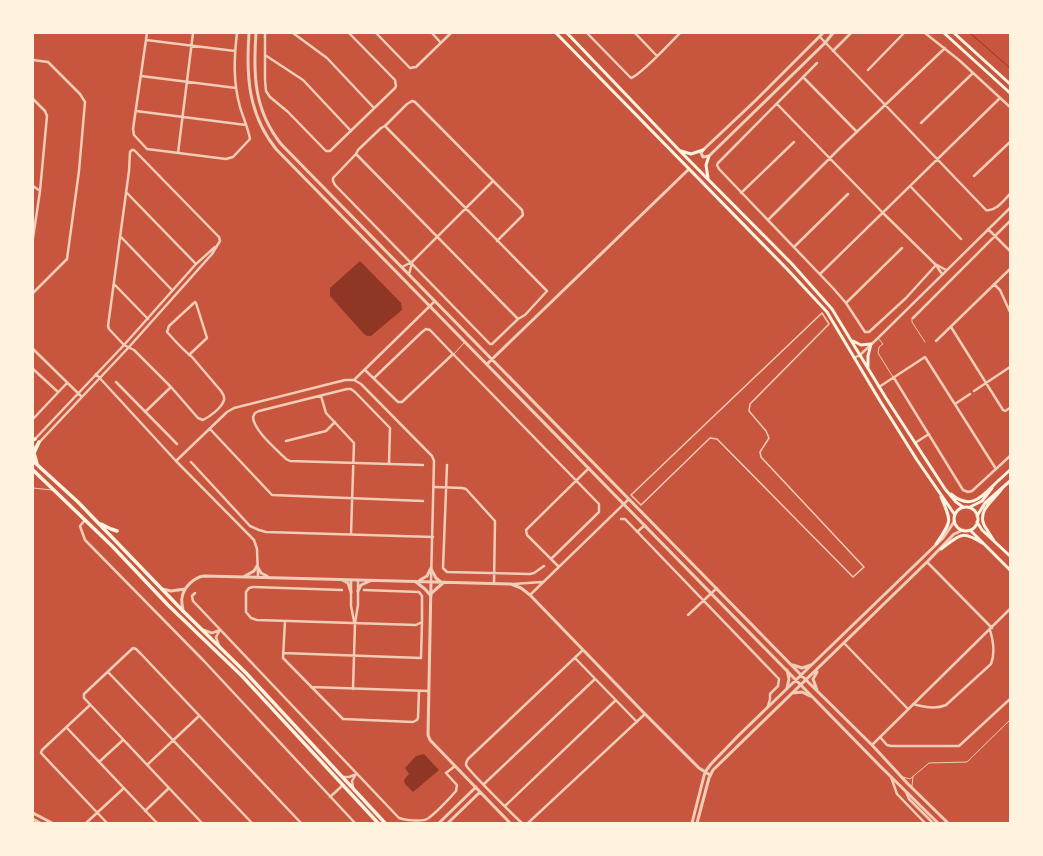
<svg xmlns="http://www.w3.org/2000/svg" width="1043" height="856" viewBox="0 0 1043 856" font-family="Jost,sans-serif">
<style>
.water{fill:#8f3625}
.lines{fill:none;stroke-linecap:round;stroke-linejoin:round}
.stream{stroke:#8f3625;stroke-width:1}
.service{stroke:#f1ccb7;stroke-width:1}
.pedestrian{stroke:#f1ccb7;stroke-width:1.5}
.minor{stroke:#f1ccb7;stroke-width:2.5}
.tertiary{stroke:#f1ccb7;stroke-width:3}
.secondary{stroke:#fff3e0;stroke-width:3}
.primary{stroke:#fff3e0;stroke-width:3.5}
</style>
<rect width="100%" height="100%" fill="#c8553d"/>
<path class="water" d="M360 261 401 303 402 310 371 336H367L364 334 330 296V288Z
M424 754 439 770 413 792 405 784 404 780 409 774 405 768 416 756Z"/>
<g class="lines">
<path class="stream" d="M970 33 1010 68"/>
<path class="service" d="M912 318V322L925 342
M878 338 883 344 879 347 878 353 893 377
M454 354 464 343
M33 488 52 490
M903 777 910 779 929 763 967 762 1010 720
M912 786 913 777"/>
<path class="pedestrian" d="M822 313 829 324 750 404 749 411 766 431 769 438 760 452 761 457 864 567 853 577 717 439 710 438 641 505 631 495Z"/>
<path class="minor" d="M147 33 133 129 134 135 147 149 226 159 233 157 250 139C248 128 243 117 240 107 233 82 234 58 237 33
M265 33V80L266 91 270 97 288 112 326 151H330L395 88 396 86 395 80 349 33
M293 33 327 58 374 108
M376 33 410 68 416 67 451 33
M432 33 441 43
M587 33 631 78C641 75 671 42 680 33
M635 33 657 56
M925 33 959 60 1010 107
M820 37 986 210C996 212 1004 200 1010 194
M146 40 235 51
M833 51 851 33
M265 55 303 80 351 131
M33 60 48 62 80 94 85 102 79 171 67 259 33 293
M817 63 718 163 717 165 719 169 833 288 846 303 865 332H869L906 298 936 265
M868 70 904 33
M141 76 236 88
M803 77 857 132
M33 99 45 111 47 116 40 191 33 238
M777 104 883 213 936 265 942 274
M136 111 246 125
M921 123 973 73
M385 126 547 291 525 315 518 319 492 344H490L335 185 333 181V178L356 154 358 150 381 128 385 126 407 104 412 101 415 102 522 210 523 215 497 241
M178 153 193 33
M356 154 518 319
M974 176 1010 142
M33 186 40 191
M910 186 961 239
M127 193 196 264
M741 193 794 142
M768 220 843 145 945 48
M988 229 1010 251
M121 237 172 290
M794 247 848 194
M937 265 946 270
M402 267 412 262 493 181
M409 274 412 263
M820 274 1000 98
M114 284 148 319
M994 284 1000 290 1010 312
M846 303 902 248
M913 318 1010 221
M951 327 1003 410 1005 411 1010 408
M936 341 1010 269
M33 349 82 397
M854 358 860 355 878 338 1010 208
M33 369 58 392
M365 370 398 402H402L453 354
M96 374 176 461 254 540 257 549 258 577
M374 378 422 332 426 329 430 330 453 354 599 504V512L551 559
M894 378 963 490 968 492 972 491 1010 456
M354 380 435 301
M116 382 177 444
M879 387 925 357 996 469
M974 391 1010 367
M321 396 326 413 354 443 351 534
M955 404 970 394
M145 412 171 387
M33 419 67 383
M210 429 272 495 423 501
M35 439 124 345 196 264 215 247
M286 441 326 431 335 422
M915 443 929 434
M33 449 129 347 212 254 220 241 219 237 134 150H132L130 152 129 171 108 326 109 329 124 345 134 350 171 387 198 418 203 420C209 417 222 408 224 400 225 396 223 394 221 391L192 357C183 350 175 341 167 332L169 326 195 302 196 303 207 338 189 355
M176 461 227 412 234 408 345 380H354L361 384 432 456 434 461 431 582
M191 462 250 526 259 530 266 532 433 537
M389 464 390 428 355 392 351 389H347L259 411 255 413 253 417C254 431 276 449 286 459L290 461 423 465
M447 465 443 568 447 572 530 574 534 573 544 566
M435 487 462 488 466 489 495 521 494 583
M621 519H625L779 679 778 686 770 694V699L768 706
M85 520 80 526 85 540 204 661 355 823
M637 532 645 525
M927 562 992 628
M559 567 527 535 526 530 589 468
M351 580V606L354 621
M513 584 542 582
M342 590 253 587 249 588 246 592V612L251 618 257 620 416 625 422 622V596L419 592 364 590
M195 593 192 596 193 601 399 818C404 820 422 822 427 819 434 815 450 798 456 791L457 785 446 773 455 766
M530 595 629 499
M688 615 717 588
M285 621 283 658 343 719 413 722 417 720 418 718 419 691
M204 630 212 633 220 630
M844 643 908 709
M219 646 216 637 220 630
M283 653 421 658 422 622
M575 658 637 722
M108 672 252 823
M311 687 428 691
M353 689 355 623 358 605V580
M913 704C923 707 937 709 946 705L991 664C995 654 993 640 990 630
M90 705 42 750 41 753 107 823
M67 728 157 823
M880 737 887 745 891 746H959L1010 699
M872 745 1010 609
M99 762 123 740
M147 765 199 716
M343 777H349L357 774
M891 777 897 794 925 823
M484 784 595 679
M353 787 352 781 356 774
M906 792 909 799 933 823
M330 797 343 785
M505 806 616 700
M145 811 169 788
M86 823 124 788
M202 823 84 698V694L133 648 136 649 141 654 301 823
M522 823C515 817 468 770 466 765 466 762 467 761 468 759L583 650
M528 823 645 714"/>
<path class="tertiary" d="M249 33C246 76 248 114 276 149L880 766 938 823
M256 33C253 75 254 110 281 144L806 680 872 745 908 784 948 823
M823 33 756 100 703 150 701 153 703 157 709 156 825 43 833 33
M487 364 689 169
M257 566 261 573 267 576
M431 569 436 578 441 582
M245 576 254 571 257 566
M342 580 348 583 351 592
M420 580 427 576 431 568
M416 582 425 589 431 596
M431 582 428 735 430 740 510 823
M162 589 171 591 185 589
M358 591 361 585 370 581
M431 594 435 590 443 583
M183 611C183 607 181 602 182 598 183 588 194 577 204 576L511 584 521 588 530 595 645 714 699 768 710 775
M793 665 802 668 811 665
M787 670 789 679 787 688
M817 672 813 679 817 690
M793 693 802 692 810 696
M33 813 52 823
M33 819 40 823
M439 823 476 787
M448 823 480 792
M692 823 705 772 711 764 739 735 943 538 954 522
M697 823 709 778 713 770 927 562 954 534 963 530"/>
<path class="secondary" d="M556 33 787 269 827 312 880 401 917 460 955 515
M567 33 679 150 792 264 832 309 886 398 945 489 956 502 963 507
M944 33 1010 93
M954 33 1010 84
M681 151 691 154 703 150
M708 178 706 165 709 156
M853 341 861 345 871 344 868 356V367
M998 481 1010 470
M951 494C972 512 983 495 999 480
M970 507 982 501 992 488
M954 519a12 12 0 1 1 24 0a12 12 0 1 1-24 0Z
M977 516 985 503 1010 481
M977 522 982 530 1010 556
M970 530 1010 570
M994 541C991 536 987 530 984 525 977 509 996 499 1003 487
M936 544C952 520 952 523 941 497
M941 549C962 534 961 530 984 544"/>
<path class="primary" d="M33 440 35 439
M33 461 78 502 183 611 246 673 385 823
M37 464 34 453 39 442
M33 470 112 546 168 605 242 676 378 823
M101 524 111 529 117 531"/>
</g>
<rect width="1043" height="856" fill="none" stroke="#fff3e0" stroke-width="68"/>
</svg>
